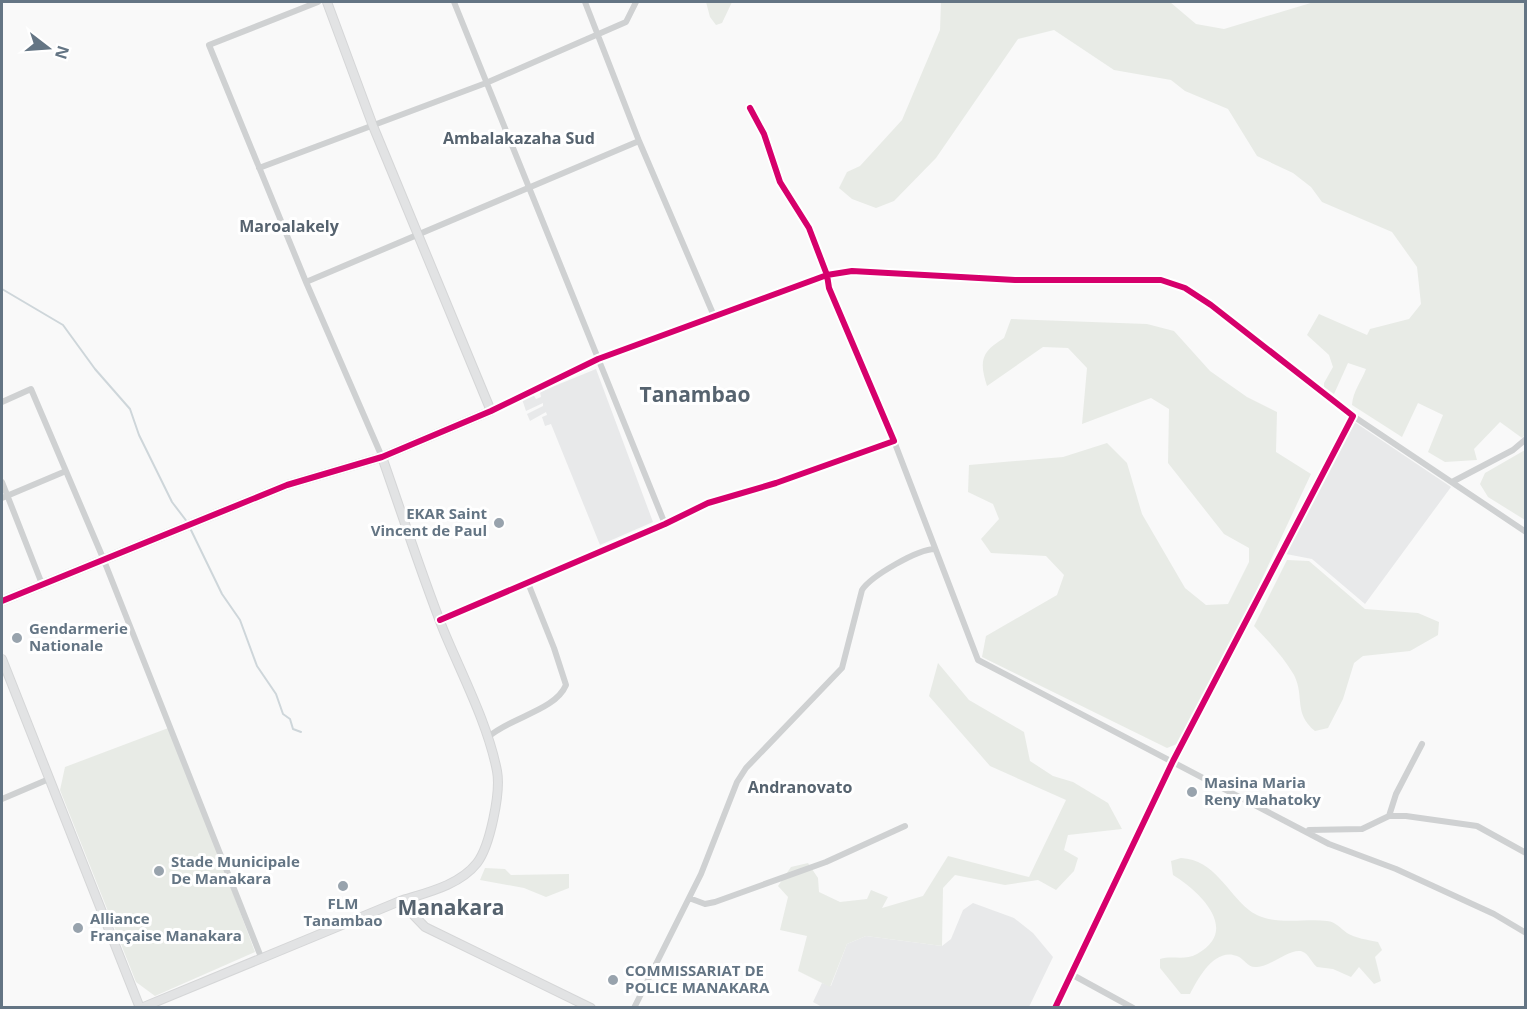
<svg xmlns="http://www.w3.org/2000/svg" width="1527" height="1009" viewBox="0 0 1527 1009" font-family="'Open Sans',sans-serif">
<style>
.built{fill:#e8e9ea}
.green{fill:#e8ebe6}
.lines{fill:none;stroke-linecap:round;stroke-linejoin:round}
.stream{stroke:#ced6da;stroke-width:2}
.secondary-casing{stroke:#d5d6d7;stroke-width:10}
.street{stroke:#cfd1d2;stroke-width:6}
.secondary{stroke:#e2e3e4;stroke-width:8}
.cycleway-casing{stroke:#fff;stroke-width:10}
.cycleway{stroke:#d6006c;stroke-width:6}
.poi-dot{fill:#98a3ad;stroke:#fff;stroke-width:2}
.labels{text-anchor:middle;stroke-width:6;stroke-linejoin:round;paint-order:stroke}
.poi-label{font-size:15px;font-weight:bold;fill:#647584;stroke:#fff;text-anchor:start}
.neighbourhood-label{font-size:16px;font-weight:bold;fill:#56636f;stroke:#fff}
.district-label{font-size:21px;font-weight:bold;fill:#56636f;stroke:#fff}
</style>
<rect width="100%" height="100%" fill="#f9f9f9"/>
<path class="built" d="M596 369 653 522 600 545 551 424 545 426 542 417 547 415 546 412 530 421 527 414 543 406V403L526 411 522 399 533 394 536 399 541 397 540 392Z
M1353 421 1451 487 1365 604 1312 559 1286 554Z
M973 903 1014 918 1033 933 1053 957 1029 1007 824 1008 813 1002 822 983 831 986 847 944 866 936 942 946 951 939 963 910Z"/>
<path class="green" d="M706 2H732L722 23 716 25 710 17Z
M941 2H1170L1196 24 1224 29 1314 2H1525V435L1522 438 1500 422 1474 449 1477 460 1445 462 1428 452 1443 415 1418 403 1402 437 1352 405C1353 391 1361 382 1366 369L1348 363 1334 394 1324 387V383L1333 367 1329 355 1307 335 1319 314 1367 335 1370 329 1409 319 1421 304 1417 267 1392 232 1322 202 1311 187 1293 173 1257 156 1228 109 1185 91 1171 80 1114 70 1054 30 1018 39 936 158 894 201 876 208 852 199 839 188 847 172 860 166 902 120 940 30Z
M1011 319 1147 324 1174 331 1210 371 1247 397 1277 412 1276 452 1311 474 1245 615 1177 744 1167 748 982 657 986 636 1057 595 1064 575 1046 556 991 553 981 539 999 519 993 504 968 492 969 465 1063 457 1107 443 1127 463 1142 514 1185 588 1206 605 1228 604 1249 562V548L1224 534 1168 463 1169 409 1151 398 1082 424 1087 368 1068 348 1043 347 987 386C979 361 981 352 1004 338Z
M1525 450V520L1488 497 1480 484 1485 473Z
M1287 560 1309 561 1365 609 1418 613 1439 622 1438 635 1410 651 1363 656 1354 663 1343 699 1328 728 1315 731C1293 713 1305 697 1294 675 1283 656 1269 642 1254 626Z
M938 663 969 700 1024 732 1030 761 1053 776 1073 782 1108 803 1122 829 1068 835 1064 850 1078 858 1074 871 1056 890 1038 880 1005 885 955 875 943 888 942 946 866 936 847 944 830 987 798 971 807 936 780 930 788 897 778 886 791 867 808 863 818 878 819 892 840 902 867 899 871 890 888 897 882 908 923 896 948 856 1029 877 1066 800 990 766 929 696Z
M171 727 255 952 155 996 136 982 60 790 65 767Z
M1181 858C1215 860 1227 893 1249 910 1270 927 1303 918 1327 921 1336 922 1340 928 1347 933 1355 938 1368 940 1378 942L1382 950 1375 957 1381 981 1374 984 1359 967 1351 977 1333 969 1317 967C1312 963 1310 957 1305 953 1294 944 1271 967 1257 967 1247 968 1245 959 1237 956 1215 947 1198 978 1190 994H1181L1160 968V959C1172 955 1184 961 1197 954 1241 930 1199 891 1173 875L1171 861Z
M485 868 505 869 511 875 569 874V888L546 897 524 888 480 880Z"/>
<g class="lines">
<path class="stream" d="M2 289 63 325 95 369 130 409 139 435 172 502 188 523
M190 528 222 594 240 620 257 666 276 694 283 714 290 719 293 729 301 732"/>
<defs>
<path id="secondary" d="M382 457C402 514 421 573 443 629 461 673 488 724 497 771 501 792 490 846 477 863 459 886 425 893 400 901
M2 601 287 485 382 457 491 411 373 126 327 2
M2 659 140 1008
M141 1008 400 901 425 927 591 1008"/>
</defs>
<use href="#secondary" class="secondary-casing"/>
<path class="street" d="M318 2 209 45 306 282 382 457
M454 2 665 524
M585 2 639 141 714 316
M750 108 764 134 780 182 809 228 827 275 852 271 1015 280H1161L1185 288 1211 305 1353 416 1173 761 1055 1008
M259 168 486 83 626 22 636 2
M306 282 639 141
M2 402 31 389 103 558 261 957
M1353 416 1526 532
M894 441 978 660 1329 844 1396 869 1494 914 1526 933
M2 482 42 584
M1452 482 1513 450 1526 439
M2 498 66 471
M440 620 665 524 708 503 776 483 894 441 829 288 827 275 598 359 491 411
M487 738C510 717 555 711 566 685L554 648 528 583
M2 799 49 779
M1389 816 1396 794 1422 744
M1309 830 1362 829 1389 816H1406L1477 826 1526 853
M689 898 705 904 715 902 826 862 905 826
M1071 974 1133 1008
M634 1008 701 874 737 782 746 768 842 668 862 590C871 576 918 549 935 549"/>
<use href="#secondary" class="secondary"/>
<defs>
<path id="cycleway" d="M750 108 764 134 780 182 809 228 827 275 852 271 1015 280H1161L1185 288 1211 305 1353 416 1173 761 1055 1008
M2 601 287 485 382 457 491 411 598 359 827 275 829 288 894 441 776 483 708 503 665 524 440 620"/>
</defs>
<use href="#cycleway" class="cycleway-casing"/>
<use href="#cycleway" class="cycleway"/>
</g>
<g class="poi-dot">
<circle cx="499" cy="523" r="6"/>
<circle cx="17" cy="638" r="6"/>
<circle cx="1192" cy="792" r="6"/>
<circle cx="159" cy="871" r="6"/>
<circle cx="343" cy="886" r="6"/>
<circle cx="78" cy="928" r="6"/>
<circle cx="613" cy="980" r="6"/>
</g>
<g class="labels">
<g class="poi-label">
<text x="487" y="519" text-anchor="end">EKAR Saint<tspan x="487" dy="17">Vincent de Paul</tspan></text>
<text x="29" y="634">Gendarmerie<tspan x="29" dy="17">Nationale</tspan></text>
<text x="1204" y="788">Masina Maria<tspan x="1204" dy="17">Reny Mahatoky</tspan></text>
<text x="171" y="867">Stade Municipale<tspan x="171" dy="17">De Manakara</tspan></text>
<text x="343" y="909" text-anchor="middle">FLM<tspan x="343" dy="17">Tanambao</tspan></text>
<text x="90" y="924">Alliance<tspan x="90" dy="17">Française Manakara</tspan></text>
<text x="625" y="976">COMMISSARIAT DE<tspan x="625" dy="17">POLICE MANAKARA</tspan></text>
</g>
<g class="neighbourhood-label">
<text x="519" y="144">Ambalakazaha Sud</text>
<text x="289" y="232">Maroalakely</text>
<text x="800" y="793">Andranovato</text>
</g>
<g class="district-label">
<text x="695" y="402">Tanambao</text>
<text x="451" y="915">Manakara</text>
</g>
</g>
<rect width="1527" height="1009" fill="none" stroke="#647584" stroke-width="6"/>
<g transform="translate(48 48) rotate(107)" stroke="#ffffff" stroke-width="4.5" paint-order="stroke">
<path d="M0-4.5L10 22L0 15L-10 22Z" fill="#647584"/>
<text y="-9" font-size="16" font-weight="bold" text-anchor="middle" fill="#647584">N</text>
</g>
</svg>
